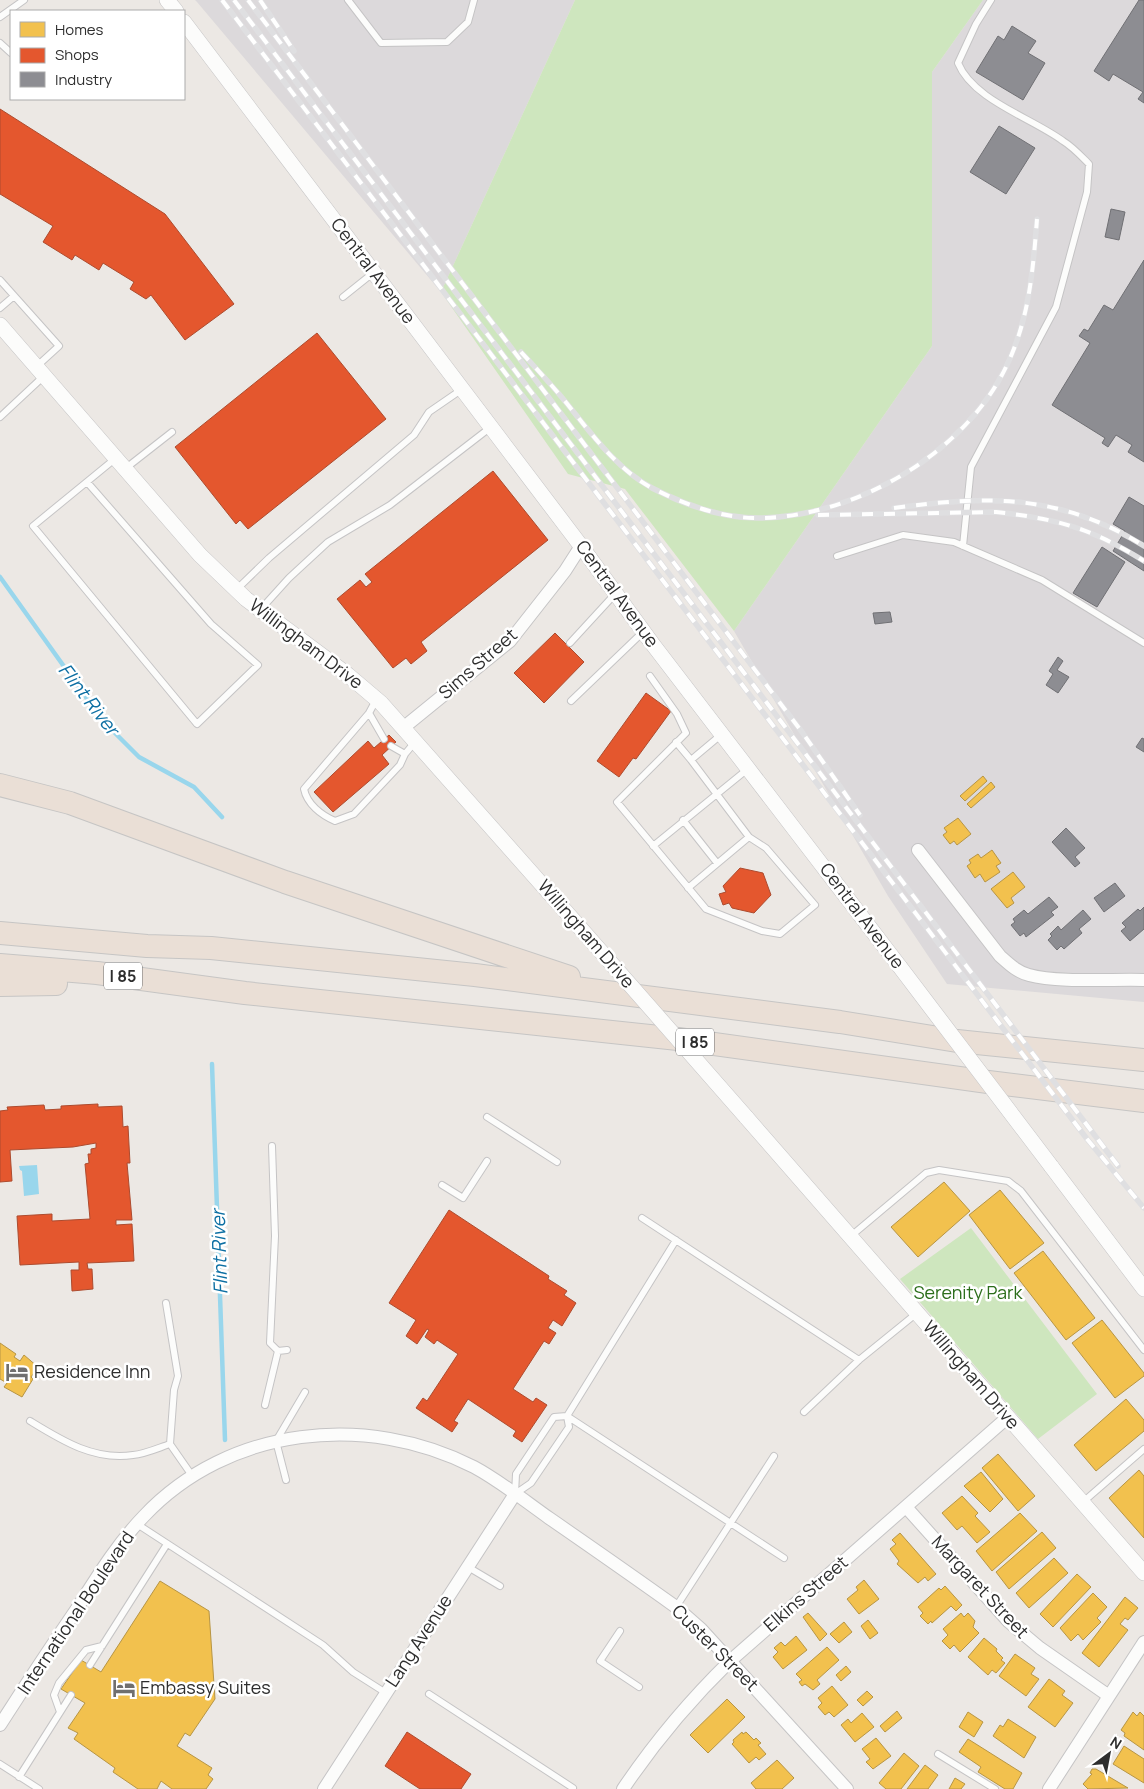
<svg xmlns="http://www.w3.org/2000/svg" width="1144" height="1789" viewBox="0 0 1144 1789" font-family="Manrope,sans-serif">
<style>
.industrial{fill:#dcd9db}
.green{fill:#cee6be}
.water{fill:#99d6ec}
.homes{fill:#f2c14e;stroke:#b79544}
.shops{fill:#e4572e;stroke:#ad4b2e}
.industry{fill:#8d8d92;stroke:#707074}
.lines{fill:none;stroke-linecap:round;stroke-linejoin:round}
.stream{stroke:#99d6ec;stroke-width:4.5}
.service-casing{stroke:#c5c4c5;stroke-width:8}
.minor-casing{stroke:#c5c4c5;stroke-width:14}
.tertiary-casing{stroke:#c5c4c5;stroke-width:16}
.motorway-casing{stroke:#c6c5c4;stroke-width:24}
.service{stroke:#fcfcfb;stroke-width:6}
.minor{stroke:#fcfcfb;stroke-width:12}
.tertiary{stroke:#fcfcfb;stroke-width:15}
.motorway{stroke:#eadfd6;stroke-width:22}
.rail-casing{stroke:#dfdfe1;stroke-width:5.5}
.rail{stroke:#fff;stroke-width:4;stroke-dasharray:11;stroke-linecap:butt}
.tertiary-bridge-casing{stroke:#c5c4c5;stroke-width:16;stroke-linecap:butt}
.tertiary-bridge{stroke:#fcfcfb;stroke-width:15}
.labels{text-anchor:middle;stroke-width:5;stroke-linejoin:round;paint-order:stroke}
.shield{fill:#fff;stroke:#6d6d6d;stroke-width:1}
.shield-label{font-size:16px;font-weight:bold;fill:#2e2e2e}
.street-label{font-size:18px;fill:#2e2e2e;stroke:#fff}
.park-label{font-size:18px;fill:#2c6e1b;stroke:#fff}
.poi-label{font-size:18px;fill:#2e2e2e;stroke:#fff;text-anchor:start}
.water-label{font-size:19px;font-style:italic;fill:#0d6fa3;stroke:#fff}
</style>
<rect width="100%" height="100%" fill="#ece8e4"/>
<path class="industrial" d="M195 0H575L441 292 197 2Z
M983 0H1144V1002L947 984 888 896 734 631 932 346V72Z"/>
<path class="green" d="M575 0H983L932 72V346L734 631 625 489 568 474 441 292Z
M971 1228 1097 1394 1038 1439 900 1279Z"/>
<path class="water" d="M37 1165 39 1194 24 1196 22 1171 20 1170 19 1166Z"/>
<path class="homes" d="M983 776 987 781 965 801 960 796Z
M991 782 995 787 971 808 967 804Z
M958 818 971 834 957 845 954 841 950 844 943 835 947 832 944 828Z
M992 850 1001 863 996 866 1000 872 985 882 980 874 975 878 967 866 971 863 969 860 978 854 981 858Z
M1013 872 1025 887 1011 898 1014 903 1007 908 991 889Z
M944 1182 970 1211 918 1257 891 1227Z
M1000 1190 1044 1243 1010 1269 969 1215Z
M1043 1251 1095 1318 1066 1340 1014 1273Z
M1102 1320 1144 1373V1376L1115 1398 1072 1343Z
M0 1343 16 1354 14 1357 20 1361 24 1355 38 1367 31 1377 33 1379 22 1397 4 1387 7 1383 0 1379Z
M1126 1399 1144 1420V1431L1096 1471 1074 1445Z
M998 1454 1035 1496 1018 1511 982 1468Z
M1139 1470 1144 1476V1538L1109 1498Z
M981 1472 1003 1499 990 1512 964 1486Z
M962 1496 978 1513 975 1516 990 1532 977 1543 962 1526 957 1530 942 1513Z
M1020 1513 1037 1531 992 1571 976 1551Z
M1042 1532 1056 1548 1009 1589 996 1572Z
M900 1533 936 1574 928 1581 925 1577 918 1583 897 1564 899 1561 890 1549 896 1544 892 1540Z
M1054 1558 1068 1573 1029 1608 1016 1593Z
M1077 1574 1091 1587 1053 1627 1040 1614Z
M864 1580 879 1599 859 1614 847 1599 858 1590 856 1587Z
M160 1581 209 1611 215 1699 190 1736 185 1733 177 1746 212 1768 208 1775 213 1779 206 1789H172L161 1781 157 1789H138L113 1772 115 1768 74 1739 78 1733 68 1728 85 1703 61 1689 81 1660 101 1672Z
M945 1586 962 1605 956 1611 951 1606 932 1623 931 1621 928 1624 920 1616 923 1613 918 1607 939 1588 941 1590Z
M1093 1593 1107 1607 1097 1618 1101 1622 1083 1640 1078 1634 1071 1641 1060 1628Z
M1125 1597 1138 1608 1128 1620 1125 1618 1120 1624 1128 1630 1099 1667 1082 1653Z
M808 1613 827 1634 820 1641 803 1617Z
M961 1613 964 1617 968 1613 975 1621 973 1627 979 1633 960 1652 954 1645 950 1649 942 1641 948 1635 943 1629Z
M868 1620 878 1633 870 1639 861 1626Z
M844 1622 852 1632 839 1643 830 1634Z
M796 1636 807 1650 783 1669 773 1657 778 1652 774 1648 781 1642 785 1646Z
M984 1638 997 1649 996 1651 1003 1658 1001 1660 1005 1663 996 1673 992 1670 988 1675 968 1657Z
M827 1647 839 1660 817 1680 820 1684 813 1690 805 1684 802 1686 799 1682 802 1680 796 1674Z
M1015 1654 1035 1668 1031 1674 1039 1679 1026 1696 999 1676Z
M846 1666 851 1672 841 1681 836 1675Z
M1049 1679 1065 1691 1062 1695 1073 1703 1055 1727 1028 1707Z
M832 1686 848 1705 834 1717 829 1712 825 1715 818 1707 822 1703 818 1698Z
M867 1691 873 1697 863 1706 857 1700Z
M727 1699 745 1717 708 1753 690 1735Z
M897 1711 902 1718 885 1732 880 1726Z
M968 1712 983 1722 974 1737 959 1727Z
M1133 1712 1137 1716 1140 1712 1144 1716V1750L1124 1736 1125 1733 1121 1730Z
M862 1713 874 1727 855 1742 841 1725 848 1719 851 1723Z
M1008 1719 1036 1737 1024 1758 993 1736 1000 1725 1003 1727Z
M742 1732 743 1734 746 1732 754 1740 756 1738 761 1743 758 1745 766 1754 759 1760 756 1757 749 1763 732 1744 734 1742 733 1740Z
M876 1738 891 1756 873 1769 866 1762 870 1759 862 1749Z
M968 1739 1022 1773 1013 1789H1005L978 1772 981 1767 959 1752Z
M1124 1746 1144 1759V1783L1113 1764Z
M904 1753 919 1766 901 1789H886L879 1783Z
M777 1760 794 1778 782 1789H756L751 1783Z
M925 1765 938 1775 928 1789H907Z
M1092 1769H1096L1128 1788 1088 1789 1083 1784 1092 1774 1090 1773Z
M955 1778 965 1784 961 1789H949Z"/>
<path class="shops" d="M0 109 165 214 234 304 185 340 151 295 146 299 130 289 134 282 103 263 99 270 75 255 72 260 43 242 53 226 0 194Z
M317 333 386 419 248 529 240 520 236 524 175 447Z
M493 471 548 540 421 642 427 651 411 664 406 658 393 668 337 599 360 580 366 587 372 582 365 574Z
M555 633 584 662 544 703 514 673Z
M646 693 671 711 636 759 633 758 619 777 597 761Z
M389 735 396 742 382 755 389 764 333 812 314 792 368 741 374 748Z
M740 868 763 873 771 895 754 913 732 908 729 903 723 905 719 894 726 892 723 886Z
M98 1104V1107L122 1106 123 1127 128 1126 130 1163H127L132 1220H116V1225L132 1224 134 1261 87 1263 88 1269H92L93 1289 72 1291 71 1270H79V1262L20 1265 17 1216 52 1214V1221L90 1219 85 1164 89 1163 88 1154H91V1149L96 1148V1143L73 1147 10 1150 12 1181 0 1182V1111L8 1110 7 1107 44 1105 45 1110 61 1109V1106Z
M449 1210 549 1276 548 1279 567 1291 564 1295 576 1303 562 1326 553 1320 548 1328 556 1333 549 1344 544 1341 513 1389 533 1402 536 1398 547 1405 522 1442 513 1436 516 1431 468 1399 454 1421 458 1423 452 1432 416 1408 423 1398 427 1401 458 1354 437 1340 434 1344 425 1337 429 1330 427 1329 417 1344 406 1336 416 1320 389 1303Z
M407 1732 471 1774 461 1789H420L385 1766Z"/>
<path class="industry" d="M1139 0H1144V103L1138 99 1143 92 1113 74 1109 81 1094 71Z
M1012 26 1036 41 1028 53 1045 63 1023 100 976 72 998 36 1004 40Z
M999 126 1035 148 1006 194 970 172Z
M1111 209 1125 212 1119 240 1105 237Z
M1144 260V462L1128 452 1132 445 1116 435 1108 447 1102 443 1105 438 1052 405 1090 343 1079 336 1084 329 1088 331 1104 305 1113 310Z
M1129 497 1144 506V571L1113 551 1125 531 1113 524Z
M1102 547 1125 562 1097 607 1073 593Z
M890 612 892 622 875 624 873 613Z
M1058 657 1063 661 1057 670 1069 677 1058 693 1046 685 1053 674 1049 671Z
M1142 738 1144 739V752L1136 747Z
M1066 828 1085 848 1075 857 1080 863 1075 867 1052 842Z
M1115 883 1125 896 1104 912 1094 898Z
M1049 897 1058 907 1051 912 1054 915 1026 937 1024 933 1020 936 1011 925 1015 922 1013 919 1024 910 1028 914Z
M1144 907V929L1130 941 1121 931 1126 927 1122 923 1138 909 1140 911Z
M1083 910 1091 919 1079 929 1082 933 1064 949 1061 946 1057 950 1048 940 1052 936 1050 934 1058 926 1061 930Z"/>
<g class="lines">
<path class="stream" d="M0 577 103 721 139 757 194 787 222 817
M212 1064 225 1440"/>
<defs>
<path id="service" d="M348 0 381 43 447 42 468 22 474 0
M0 17 24 0
M0 43 11 53
M0 280 59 346 36 367
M343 297 373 273
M0 308 14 296
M0 417 44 376
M126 468 172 432
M87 482 211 624 258 665 197 724 33 526 116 458
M963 546 971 467 1056 307 1087 192 1089 164C1081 156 1073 147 1063 141 1032 118 973 100 958 63L976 24 991 0
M837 556 903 535 954 542 1042 580 1144 643
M236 590 269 558 414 435 429 412 461 390
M261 609 289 578 328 542 390 505 491 427
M570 643 615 594
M650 676 677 714 686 733 617 802 706 909 762 931 780 934 815 905 766 848 749 837 691 760 722 734
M376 700 369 713 304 789C307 804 321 815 335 821L354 814 400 765 405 754 415 742
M571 701 643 632
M369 713 384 739
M676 742 691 760
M391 746 405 754
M683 820 717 863
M653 846 749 768
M688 888 749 837
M487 1117 557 1162
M272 1146 275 1236 270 1343 278 1351 287 1350
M442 1185 463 1198 487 1161
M642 1218 859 1360
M851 1236 926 1173 939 1170 1008 1181 1021 1191 1144 1350
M166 1303 178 1376 174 1390 170 1444 193 1477
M265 1405 278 1351
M804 1412 859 1360 917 1313
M30 1421C61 1440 94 1461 133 1455 145 1454 158 1448 170 1444
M286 1480 276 1441 305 1392
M515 1494 516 1474 554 1417 567 1416 784 1558
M515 1494 531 1483 569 1427 567 1416 676 1240
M1083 1502 1144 1449
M137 1524 323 1645 353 1672 386 1693
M468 1567 500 1586
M676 1607 774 1456
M620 1631 600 1661 639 1687
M90 1665 167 1544
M429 1694 573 1788
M60 1712 54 1695 59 1683 86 1650 102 1646
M938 1754 995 1789
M0 1764 39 1789
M19 1777 71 1695"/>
<path id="minor" d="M403 728 510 641 565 571 581 546
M918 850 1000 956C1009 964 1017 972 1029 975 1058 983 1112 979 1144 980
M906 1507 1009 1622 1040 1648 1109 1696
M0 1725C25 1686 50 1648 76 1610 97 1577 117 1544 144 1516 229 1426 367 1412 474 1467 500 1481 525 1501 549 1518 591 1547 634 1577 676 1607L701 1629 847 1789
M324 1789 515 1494
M623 1789C656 1740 688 1702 730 1661L1008 1417
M1049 1789 1144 1642"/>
<path id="tertiary" d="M167 0 176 11
M184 22 581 546 651 642 900 967
M0 325 200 555 246 599 348 675 381 703 575 922
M746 1117 1144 1573
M1051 1166 1144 1289"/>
<path id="motorway" d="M0 785 70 803 285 882 569 977
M0 933 147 946 211 948 475 975 840 1022 957 1041 1144 1060
M0 965 97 973 245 993 678 1039 988 1082 1144 1101
M0 985 56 984"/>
</defs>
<use href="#service" class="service-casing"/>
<use href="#minor" class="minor-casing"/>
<use href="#tertiary" class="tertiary-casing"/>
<use href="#motorway" class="motorway-casing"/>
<use href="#service" class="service"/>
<use href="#minor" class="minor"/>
<use href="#tertiary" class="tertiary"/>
<use href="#motorway" class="motorway"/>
<defs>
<path id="rail" d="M222 0 1087 1139 1144 1208
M234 0 1118 1166
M248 0 802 732 860 815
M260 0 294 51
M521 352C534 366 547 380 559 394 587 427 613 467 652 488 685 505 724 519 761 518 856 516 964 454 1006 367 1029 320 1033 271 1037 219
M894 508C989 495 1061 494 1144 546
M818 515 996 512C1058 519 1091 528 1144 561"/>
</defs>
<use href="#rail" class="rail-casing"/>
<use href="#rail" class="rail"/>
<defs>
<path id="tertiary-bridge" d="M575 922 746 1117
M900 967 1051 1166"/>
</defs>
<use href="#tertiary-bridge" class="tertiary-bridge-casing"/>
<use href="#tertiary-bridge" class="tertiary-bridge"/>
</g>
<defs>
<symbol id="hotel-bare" viewBox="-9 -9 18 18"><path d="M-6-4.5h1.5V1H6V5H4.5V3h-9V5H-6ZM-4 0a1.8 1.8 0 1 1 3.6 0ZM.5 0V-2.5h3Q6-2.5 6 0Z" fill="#706f6e" stroke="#fff" stroke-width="2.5" paint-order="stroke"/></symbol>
</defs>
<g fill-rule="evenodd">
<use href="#hotel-bare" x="1" y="1356" width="32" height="32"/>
<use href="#hotel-bare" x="108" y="1672" width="32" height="32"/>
</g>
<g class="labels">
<g class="shield">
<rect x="104" y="962.5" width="38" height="27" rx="4"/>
<rect x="676" y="1028.5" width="38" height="27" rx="4"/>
</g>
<g class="shield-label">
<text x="123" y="982">I 85</text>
<text x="695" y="1048">I 85</text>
</g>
<g class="street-label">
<text transform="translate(373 271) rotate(53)" y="6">Central Avenue</text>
<text transform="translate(617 594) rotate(54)" y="6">Central Avenue</text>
<text transform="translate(306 644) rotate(37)" y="6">Willingham Drive</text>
<text transform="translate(478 664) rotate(-41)" y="6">Sims Street</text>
<text transform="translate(862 916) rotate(53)" y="6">Central Avenue</text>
<text transform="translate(586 934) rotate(49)" y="6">Willingham Drive</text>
<text transform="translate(971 1375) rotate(49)" y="6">Willingham Drive</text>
<text transform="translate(980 1587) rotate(47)" y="6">Margaret Street</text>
<text transform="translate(806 1594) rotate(-41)" y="6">Elkins Street</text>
<text transform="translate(76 1613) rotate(-56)" y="6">International Boulevard</text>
<text transform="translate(419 1641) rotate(-57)" y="6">Lang Avenue</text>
<text transform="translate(715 1648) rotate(45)" y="6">Custer Street</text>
</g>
<g class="park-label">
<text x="968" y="1299">Serenity Park</text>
</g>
<g class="poi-label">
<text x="34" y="1378">Residence Inn</text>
<text x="140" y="1694">Embassy Suites</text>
</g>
<g class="water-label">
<text transform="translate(89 699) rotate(52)" y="7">Flint River</text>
<text transform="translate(219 1252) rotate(-92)" y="7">Flint River</text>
</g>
</g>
<rect x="10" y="10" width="175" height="90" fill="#ffffff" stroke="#ababab"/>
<rect x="20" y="22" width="25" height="15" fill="#f2c14e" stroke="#ababab"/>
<text x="55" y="35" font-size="15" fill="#2e2e2e">Homes</text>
<rect x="20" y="48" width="25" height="15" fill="#e4572e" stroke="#ababab"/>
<text x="55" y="60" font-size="15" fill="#2e2e2e">Shops</text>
<rect x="20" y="72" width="25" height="15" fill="#8d8d92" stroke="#ababab"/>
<text x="55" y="85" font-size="15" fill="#2e2e2e">Industry</text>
<g transform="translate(1109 1754) rotate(32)" stroke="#ffffff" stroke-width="4" paint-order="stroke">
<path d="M0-4L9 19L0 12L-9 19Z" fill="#2e2e2e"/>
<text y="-8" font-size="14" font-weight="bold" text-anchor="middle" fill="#2e2e2e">N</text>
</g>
</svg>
